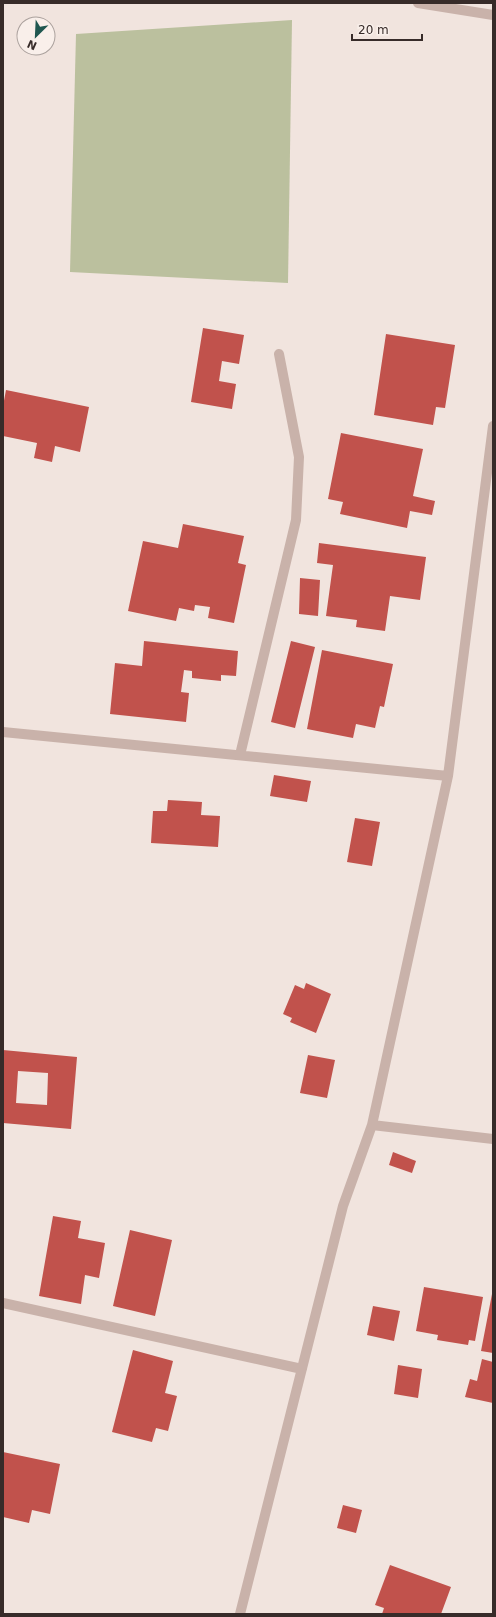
<svg xmlns="http://www.w3.org/2000/svg" width="496" height="1617" viewBox="0 0 496 1617" font-family="'DejaVu Sans',sans-serif">
<style>
.green{fill:#bbc09e}
.building{fill:#c1524c;fill-rule:evenodd}
.lines{fill:none;stroke-linecap:round;stroke-linejoin:round}
.street{stroke:#c9b2aa;stroke-width:10}
</style>
<rect width="100%" height="100%" fill="#f1e4de"/>
<path class="green" d="M292 20 288 283 70 272 76 34Z"/>
<path class="building" d="M203 328 244 335 239 364 222 361 219 381 236 384 232 409 191 402Z
M386 334 455 345 445 408 436 407 433 425 374 415Z
M6 390 89 407 80 452 55 446 52 462 34 458 37 443 3 436V406Z
M341 433 423 449 413 496 435 501 432 515 410 511 407 528 340 514 343 502 328 499Z
M183 524 244 536 238 563 246 565 234 623 208 618 210 607 195 605 194 611 179 608 176 621 128 611 143 541 178 548Z
M319 543 426 557 420 600 390 596 385 631 356 627 357 620 326 616 333 565 317 563Z
M300 578 320 580 318 616 299 614Z
M144 641 238 651 236 676 221 675V681L192 678V671L184 670 181 692 189 693 186 722 110 714 115 663 142 666Z
M291 641 315 647 295 728 271 722Z
M322 650 393 664 384 707 380 706 375 728 356 724 353 738 307 729Z
M274 775 311 781 307 802 270 796Z
M168 800 202 802 201 815 220 816 218 847 151 843 153 811H167Z
M355 818 380 822 372 866 347 862Z
M306 983 331 994 316 1033 290 1022 292 1018 283 1014 295 985 304 989Z
M3 1050 77 1057 71 1129 3 1123ZM18 1071 48 1073 47 1105 16 1103Z
M308 1055 335 1060 327 1098 300 1093Z
M393 1152 416 1161 412 1173 389 1165Z
M53 1216 81 1221 78 1238 105 1243 99 1278 85 1275 81 1304 39 1296Z
M130 1230 172 1240 155 1316 113 1306Z
M424 1287 483 1297 475 1341 469 1340 468 1345 437 1340 438 1335 416 1331Z
M492 1294H493V1353L481 1351Z
M373 1306 400 1311 394 1341 367 1335Z
M133 1350 173 1361 165 1393 177 1396 168 1431 156 1428 152 1442 112 1432Z
M482 1359 493 1362V1403L465 1397 470 1379 477 1381Z
M398 1365 422 1369 418 1398 394 1394Z
M3 1452 60 1464 50 1514 32 1510 29 1523 3 1517Z
M343 1505 362 1510 356 1533 337 1528Z
M390 1565 451 1587 441 1614H382L384 1608 375 1605Z"/>
<g class="lines">
<path class="street" d="M418 3 493 15
M3 732 448 776
M240 755 296 520 299 457 279 354
M372 1125 493 1139
M3 1303 302 1369
M240 1614 343 1206 372 1125 448 776 493 426"/>
</g>
<rect width="496" height="1617" fill="none" stroke="#372b29" stroke-width="8"/>
<g transform="translate(36 36) rotate(204)"><circle r="19" fill="#f9efea" stroke="#aba19d"/>
<path d="M0-3L7 15L0 10L-7 15Z" fill="#205750"/>
<text y="-6" font-size="11" font-weight="bold" text-anchor="middle" fill="#372b29">N</text>
</g>
<path d="M352 34v6h70v-6" fill="none" stroke="#372b29" stroke-width="2"/>
<text x="358" y="34" font-size="12" fill="#372b29" stroke="#f9efea" stroke-width="3" paint-order="stroke">20 m</text>
</svg>
